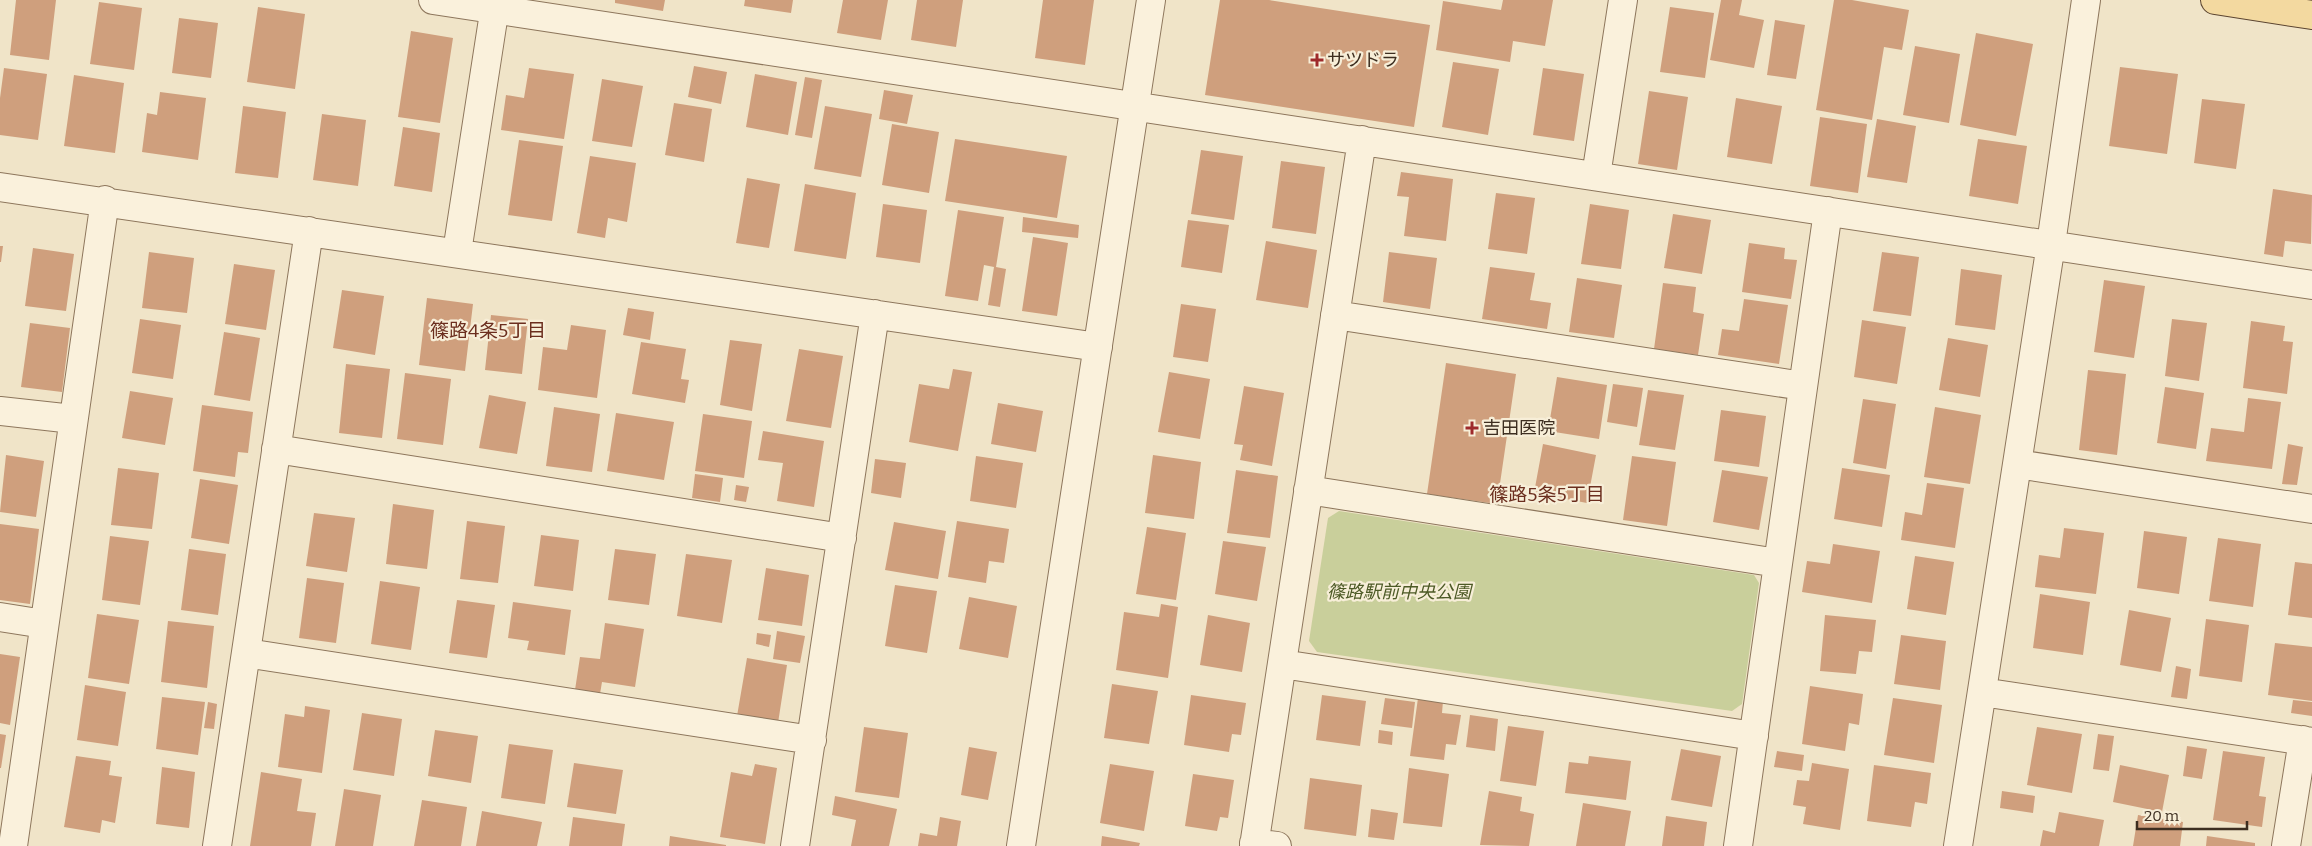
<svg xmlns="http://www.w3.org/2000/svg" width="2312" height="846" viewBox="0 0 2312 846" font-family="Bitter,'Noto Sans JP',serif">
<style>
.green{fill:#c9cf9b}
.building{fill:#cf9f7d}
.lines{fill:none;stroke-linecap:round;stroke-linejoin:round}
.street-casing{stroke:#8d765c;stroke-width:30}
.primary-casing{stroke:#5b4430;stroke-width:30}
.street{stroke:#faf1dc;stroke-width:28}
.primary{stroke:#f3d9a0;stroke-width:28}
.poi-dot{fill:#9e2a2b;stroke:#f7eed8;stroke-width:2}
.labels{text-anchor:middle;stroke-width:4.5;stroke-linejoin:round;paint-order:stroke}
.poi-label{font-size:18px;fill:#3d2e20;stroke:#f7eed8;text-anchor:start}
.park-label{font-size:18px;font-style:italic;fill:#4d5a26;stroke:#f7eed8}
.neighbourhood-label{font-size:19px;fill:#6b2e1e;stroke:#f7eed8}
</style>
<rect width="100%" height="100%" fill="#f0e4c8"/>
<path class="green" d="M1339 511 1754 575 1759 583 1742 704 1732 711 1317 652 1309 641 1328 518Z"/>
<path class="building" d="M16 0H56L49 60 10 55Z
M615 0H665L663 11 615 3Z
M745 0H793L791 13 744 6Z
M843 0H888L881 40 837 33Z
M917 0H963L956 47 911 40Z
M1043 0H1094L1085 65 1035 58Z
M1220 0H1269L1430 25 1414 127 1205 95Z
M1503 0H1553L1545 46 1513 41 1510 62 1436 50 1443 1 1501 10Z
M1721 0H1742L1739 15 1764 20 1754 68 1710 60Z
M1834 0H1852L1909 10 1902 50 1884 47 1872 120 1816 110Z
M99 2 142 8 134 70 90 64Z
M258 7 305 14 295 89 247 82Z
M1670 7 1714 13 1705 78 1660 72Z
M179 18 218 23 211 78 172 73Z
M1775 20 1805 25 1796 79 1767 75Z
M411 31 453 38 440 123 398 117Z
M1976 33 2033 44 2016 136 1960 125Z
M1915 46 1960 54 1949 123 1903 115Z
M1453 62 1499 69 1488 135 1442 127Z
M694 66 727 72 721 104 688 97Z
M2120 67 2178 74 2167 154 2109 146Z
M4 68 47 74 38 140 0 135V98Z
M529 68 574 74 564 139 501 130 506 95 524 98Z
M1543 68 1584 74 1574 141 1533 135Z
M755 74 797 82 788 135 746 127Z
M74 75 124 83 115 153 64 146Z
M805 77 822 80 812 138 795 135Z
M602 79 643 86 632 147 592 141Z
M884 90 913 95 907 124 879 119Z
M1649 91 1688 97 1677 170 1638 164Z
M160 92 206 98 198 160 142 152 147 113 157 115Z
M1736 98 1782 106 1772 164 1727 157Z
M2202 99 2245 104 2236 169 2194 163Z
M674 103 712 109 704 162 665 155Z
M243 106 286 112 278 178 235 173Z
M825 106 872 114 861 177 814 169Z
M322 114 366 120 358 186 313 180Z
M1820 117 1867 124 1858 193 1810 186Z
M1877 119 1916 126 1907 183 1867 177Z
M892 124 939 132 929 193 882 185Z
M403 127 440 133 432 192 394 186Z
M955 139 1067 156 1057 218 945 201Z
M1978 139 2027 146 2018 204 1969 196Z
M519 140 563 146 552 221 508 215Z
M1201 150 1243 156 1234 220 1191 214Z
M590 156 636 163 627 222 608 218 605 238 577 233Z
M1281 161 1325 167 1316 234 1272 228Z
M1401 172 1453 179 1446 241 1404 236 1409 197 1397 196Z
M747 178 780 184 769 248 736 243Z
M805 184 856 193 846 259 794 251Z
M2273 189 2312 195 2311 244 2285 241 2283 257 2264 254Z
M1496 193 1535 198 1527 254 1488 249Z
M883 204 927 210 920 263 876 257Z
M1590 204 1629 210 1621 269 1581 264Z
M958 210 1004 217 996 267 1006 269 1000 307 988 305 994 267 984 265 978 301 945 296Z
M1673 214 1711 220 1702 274 1664 268Z
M1023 217 1079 225 1078 238 1022 232Z
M1188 220 1229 225 1222 273 1181 267Z
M1033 237 1068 243 1057 316 1022 311Z
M1266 241 1317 250 1308 308 1256 300Z
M1749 243 1785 248 1784 259 1797 260 1791 299 1742 292Z
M0 246H3L1 262H0Z
M33 248 74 254 66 311 25 306Z
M149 252 194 258 187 313 142 308Z
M1389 252 1437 258 1430 309 1383 302Z
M1882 252 1919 257 1911 316 1873 311Z
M234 264 275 270 266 330 225 324Z
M1490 267 1535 273 1530 300 1551 303 1547 329 1482 319Z
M1961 269 2002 275 1995 330 1955 325Z
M1577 278 1622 285 1614 338 1569 332Z
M2104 280 2145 286 2134 358 2094 352Z
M1663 283 1696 287 1693 312 1704 314 1698 355 1654 349Z
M342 290 384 296 375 355 333 348Z
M427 298 473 304 465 371 419 365Z
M1744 299 1788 305 1779 364 1718 355 1722 329 1739 331Z
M1181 304 1216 309 1208 362 1173 357Z
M628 308 654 312 650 340 623 335Z
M491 315 528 319 522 374 485 370Z
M140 319 181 325 173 379 132 373Z
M2172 319 2207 323 2199 381 2165 376Z
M1862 320 1906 327 1897 384 1854 377Z
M2251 321 2285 326 2283 341 2293 342 2287 394 2243 388Z
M30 323 70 328 62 392 21 387Z
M571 325 606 330 597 398 538 390 543 347 567 350Z
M224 332 260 338 250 401 214 395Z
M1948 338 1988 345 1980 397 1939 390Z
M730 340 762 344 752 411 720 405Z
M641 342 686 349 681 379 689 380 685 403 632 394Z
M799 349 843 356 831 428 786 421Z
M1446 363 1516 374 1497 504 1427 494Z
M346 364 390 369 382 438 339 433Z
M953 369 972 372 958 451 909 442 919 384 949 389Z
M2088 370 2126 374 2117 455 2079 450Z
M1169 372 1210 379 1200 439 1158 432Z
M405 373 451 379 443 445 397 439Z
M1557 377 1607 385 1599 439 1548 431Z
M1613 384 1643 388 1637 427 1607 422Z
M1244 386 1284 393 1272 466 1240 460 1243 445 1234 444Z
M2165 387 2204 393 2196 449 2157 443Z
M1648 390 1684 395 1675 450 1639 445Z
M130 391 173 398 165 445 122 438Z
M489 395 526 402 517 454 479 448Z
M2248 398 2281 402 2272 469 2206 461 2211 428 2244 432Z
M1863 399 1896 404 1886 469 1853 463Z
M998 403 1043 411 1036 452 991 444Z
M202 405 253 412 248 453 238 452 235 477 193 471Z
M554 407 600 414 592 472 546 466Z
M1935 407 1981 415 1970 484 1924 477Z
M1721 410 1766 416 1759 467 1714 461Z
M616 413 674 422 664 480 607 471Z
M703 414 752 421 744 478 695 471Z
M763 431 824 441 814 507 777 501 783 463 758 460Z
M1543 444 1596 455 1587 503 1534 493Z
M2288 444 2303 447 2297 485 2282 484Z
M6 455 44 461 36 517 0 512Z
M1153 455 1201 462 1194 519 1145 513Z
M976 456 1023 463 1016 508 970 501Z
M1632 456 1676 462 1667 526 1623 520Z
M875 459 906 463 901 498 871 493Z
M118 468 159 473 152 529 111 525Z
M1842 468 1890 475 1882 527 1834 519Z
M1236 470 1278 476 1270 538 1227 533Z
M1722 470 1768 477 1759 530 1713 522Z
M695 474 723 478 720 502 692 498Z
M200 479 238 485 229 544 191 538Z
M1927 483 1964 488 1955 548 1901 540 1905 512 1922 515Z
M736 485 749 487 746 502 734 500Z
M393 504 434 510 427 569 386 564Z
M314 513 355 518 347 572 306 566Z
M467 521 505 526 498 583 460 579Z
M957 521 1009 529 1004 563 989 561 986 583 948 577Z
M894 522 946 531 938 579 885 570Z
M0 524 39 529 30 604 0 600Z
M1147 527 1186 533 1176 600 1136 594Z
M2064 528 2104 533 2096 594 2035 587 2039 555 2060 558Z
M2144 531 2187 537 2179 594 2137 588Z
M541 535 579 540 573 591 534 586Z
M110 536 149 541 140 605 102 600Z
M2218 538 2261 544 2253 607 2209 601Z
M1223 541 1266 547 1257 601 1215 594Z
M1833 544 1880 551 1872 603 1802 592 1807 561 1830 564Z
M189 549 226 554 218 615 181 610Z
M615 549 656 554 649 605 608 600Z
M686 554 732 560 722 623 677 616Z
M1915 556 1954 562 1946 615 1907 609Z
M2295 562 2312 564V618L2288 615Z
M766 568 809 575 802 626 758 620Z
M307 578 344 583 336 643 299 638Z
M380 581 420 587 411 650 371 644Z
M895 585 937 591 927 653 885 646Z
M2040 594 2090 602 2083 655 2033 648Z
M969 597 1017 606 1008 658 959 649Z
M457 600 495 605 487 658 449 653Z
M513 602 571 610 565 655 527 650 529 641 508 638Z
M1161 604 1178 607 1168 678 1116 670 1124 612 1159 617Z
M2129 610 2171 618 2161 672 2120 665Z
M97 614 139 620 129 684 88 678Z
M1208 615 1250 623 1242 672 1200 665Z
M1825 615 1876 620 1872 652 1859 651 1856 674 1820 671Z
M2206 619 2249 625 2242 682 2199 676Z
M168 621 214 626 207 688 161 682Z
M605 623 644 629 635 687 602 682 600 694 575 690 580 657 600 659Z
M777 631 805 636 800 663 773 659Z
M757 633 771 635 769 647 756 644Z
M1901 635 1946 641 1940 690 1894 684Z
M2275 643 2312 647V701L2268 695Z
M0 654 20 657 10 725 0 723Z
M747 658 787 665 778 723 737 716Z
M2176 666 2191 669 2187 699 2171 697Z
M1112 684 1158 691 1149 744 1104 738Z
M85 685 126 692 118 746 77 740Z
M1810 686 1863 694 1859 725 1849 723 1845 751 1802 744Z
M1191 695 1246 703 1241 735 1232 734 1229 752 1184 745Z
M1322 695 1366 701 1360 746 1316 740Z
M162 697 205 702 198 755 156 749Z
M1385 698 1415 702 1412 728 1381 724Z
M1418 698 1443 701 1442 713 1461 715 1456 745 1446 744 1444 760 1410 756Z
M1893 698 1942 705 1934 763 1884 755Z
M2293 700 2312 702V716L2291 713Z
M208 702 217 704 214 729 204 728Z
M305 706 330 710 322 773 278 767 285 714 304 717Z
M362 713 402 719 394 776 353 770Z
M1470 715 1498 719 1495 751 1466 747Z
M1508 726 1544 731 1536 786 1500 781Z
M864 727 908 733 899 798 855 792Z
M2037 727 2082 734 2072 793 2027 785Z
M435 730 478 736 471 783 428 776Z
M1379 730 1393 732 1392 745 1378 743Z
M0 734 6 735 1 768H0Z
M2098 734 2114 736 2109 771 2093 769Z
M509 744 553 750 545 804 501 798Z
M2187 746 2207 749 2202 779 2183 776Z
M969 747 997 752 988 800 961 795Z
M1681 749 1721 756 1712 807 1671 800Z
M1777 751 1804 755 1802 771 1774 767Z
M2223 751 2265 757 2259 796 2266 797 2262 827 2213 820Z
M76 756 111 761 109 775 122 777 115 823 102 820 100 833 64 827Z
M1589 756 1631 761 1626 800 1565 793 1569 762 1588 764Z
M574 763 623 770 616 814 567 807Z
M1812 763 1849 769 1840 830 1803 824 1806 807 1793 805 1797 780 1809 781Z
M755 764 777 768 765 844 720 837 731 772 752 776Z
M1110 764 1154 771 1144 831 1100 823Z
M1874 765 1931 773 1927 804 1915 802 1911 827 1867 821Z
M2120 765 2169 775 2162 812 2113 802Z
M162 767 195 772 189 828 156 824Z
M1409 768 1449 774 1442 827 1403 823Z
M261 772 302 779 297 811 316 813 311 846H250Z
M1193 774 1234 780 1228 818 1220 817 1217 831 1185 826Z
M1310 778 1362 785 1356 836 1304 829Z
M344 789 381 795 373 846H335Z
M1489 791 1522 797 1520 811 1534 814 1529 846 1480 845Z
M2002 791 2035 796 2033 813 2000 808Z
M835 796 897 809 889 846H851L856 820 832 815Z
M422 800 467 807 461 846H414Z
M1583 803 1631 811 1625 846H1576Z
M1371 809 1398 813 1394 840 1368 837Z
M482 811 542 822 537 846H476Z
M2059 812 2104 820 2099 846H2040L2043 830 2055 833Z
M2138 815 2183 822 2180 846H2133Z
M1666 816 1707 822 1704 846H1662Z
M573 817 625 824 622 846H569Z
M940 817 961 821 957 846H918L920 833 937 836Z
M670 836 726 845V846H669Z
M1102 836 1140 843 1139 846H1101Z
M2207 836 2255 843V846H2206Z"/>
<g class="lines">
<defs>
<path id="street" d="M433 0 2312 285
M1596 176 1623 0
M0 187 1098 347
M457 252 496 0
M1335 315 1803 386
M0 411 73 419
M276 449 842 538
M2017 464 2312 509
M1308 490 1778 563
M0 617 44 624
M246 653 812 740
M1282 664 1754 736
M1982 692 2312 742
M1254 843 1277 846
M13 846 105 200
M217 846 309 231
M795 846 875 314
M1021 846 1151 0
M1254 846 1362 140
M1738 846 1828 211
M1958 846 2051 244 2086 0
M2286 846 2303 740"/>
<path id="primary" d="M2215 0 2312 15"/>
</defs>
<use href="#street" class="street-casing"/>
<use href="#primary" class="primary-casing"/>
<use href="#street" class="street"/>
<use href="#primary" class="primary"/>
</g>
<g class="poi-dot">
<path d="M1314.5 52.5h5v5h5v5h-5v5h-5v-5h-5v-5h5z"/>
<path d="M1469.5 420.5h5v5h5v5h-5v5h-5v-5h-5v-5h5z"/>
</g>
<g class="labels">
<g class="poi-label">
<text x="1327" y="66">サツドラ</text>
<text x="1483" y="434">吉田医院</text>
</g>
<g class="park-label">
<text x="1399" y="598">篠路駅前中央公園</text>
</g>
<g class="neighbourhood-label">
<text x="488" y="337">篠路4条5丁目</text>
<text x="1547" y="501">篠路5条5丁目</text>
</g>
</g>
<path d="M2137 821v8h110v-8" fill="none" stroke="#3d2e20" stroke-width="2.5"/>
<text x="2144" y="821" font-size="15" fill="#3d2e20" stroke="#f7eed8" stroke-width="4" paint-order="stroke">20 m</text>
</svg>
